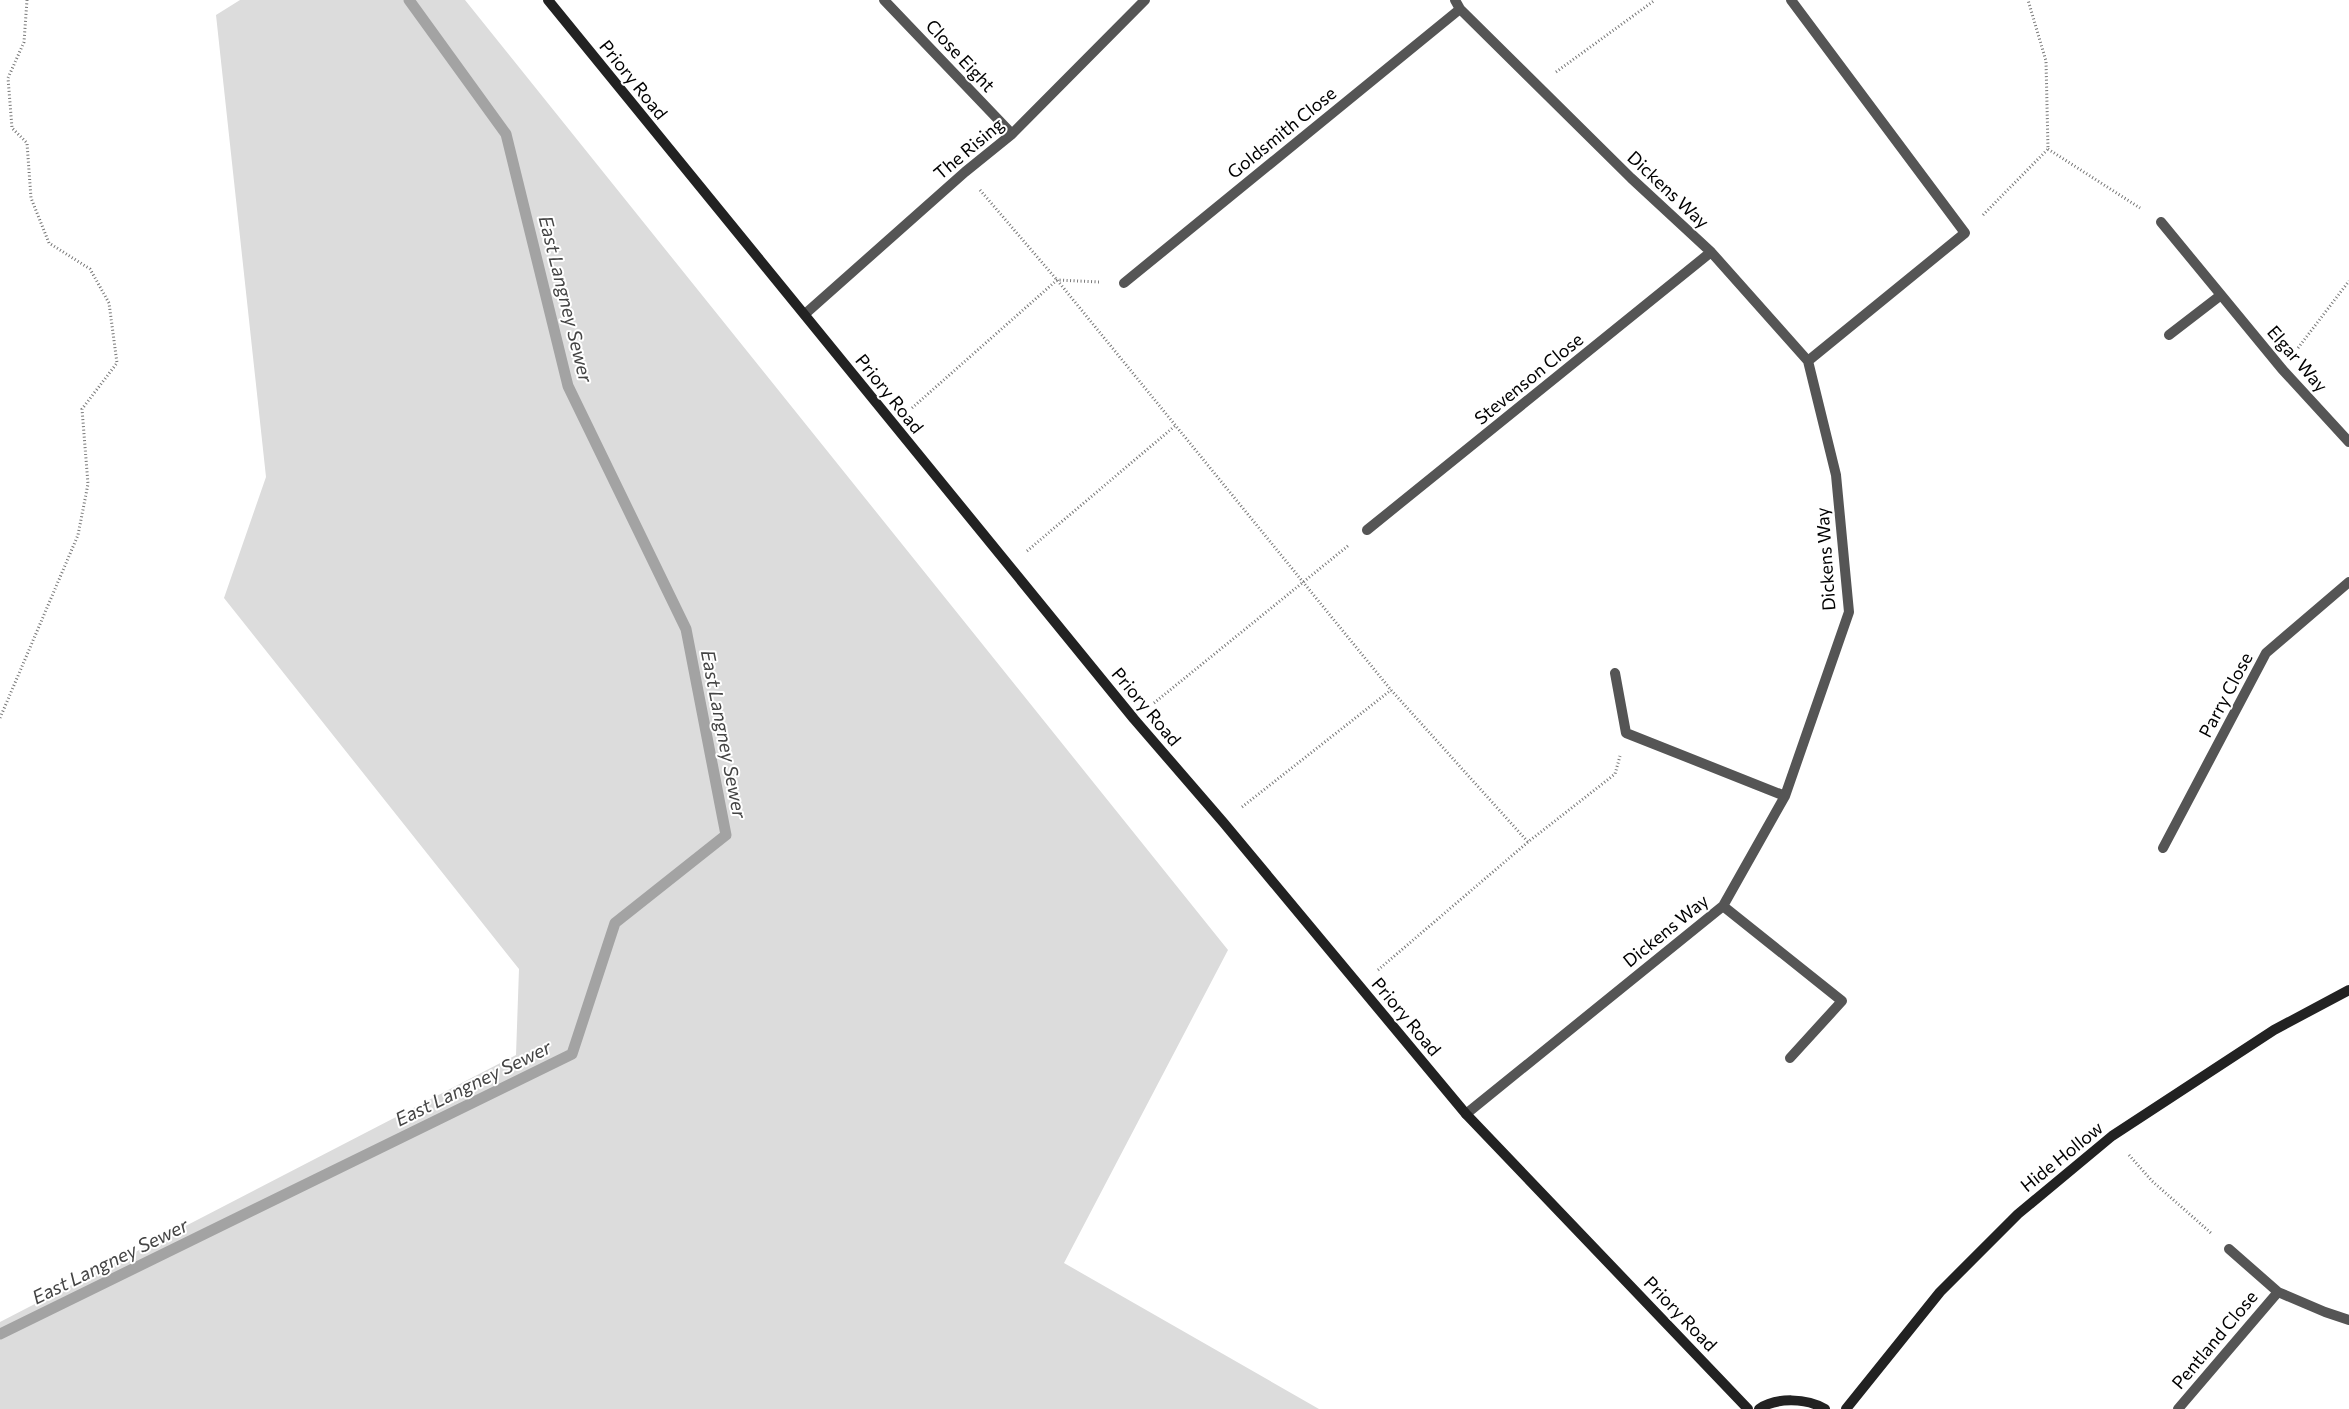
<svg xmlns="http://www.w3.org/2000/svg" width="2349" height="1409" viewBox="0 0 2349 1409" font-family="Commissioner,sans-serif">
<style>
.green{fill:#dcdcdc}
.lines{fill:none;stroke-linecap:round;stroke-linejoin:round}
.stream{stroke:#a3a3a3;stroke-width:11}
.path{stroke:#777;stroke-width:3;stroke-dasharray:1 2.5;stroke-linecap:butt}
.street{stroke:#555;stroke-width:10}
.secondary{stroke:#222;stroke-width:10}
.labels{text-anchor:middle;stroke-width:4;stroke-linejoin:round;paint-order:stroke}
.street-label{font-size:18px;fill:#000;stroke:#fff}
.water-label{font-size:19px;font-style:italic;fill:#444;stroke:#fff}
</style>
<rect width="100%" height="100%" fill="#fff"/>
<path class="green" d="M240 0H465L1228 950 1064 1263 1319 1409H0V1322L516 1055 519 969 224 598 266 477 216 15Z"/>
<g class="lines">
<path class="stream" d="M0 1334 572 1054 615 923 726 835 686 629 568 386 506 134 409 0"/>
<path class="path" d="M1556 72 1655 0
M2048 149 2140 208
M980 190 1057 280 1391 690 1528 842
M1983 215 2048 149 2046 61 2028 0
M2298 348 2349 281
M912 408 1057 280 1099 282
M1027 551 1176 425
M1154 703 1349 545
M0 718 78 535 88 484 82 409 117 363 109 303 90 269 49 243 31 198 27 143 12 128 8 78 24 42 27 0
M1242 807 1391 690
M1378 970 1528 842 1615 774 1620 756
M2129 1155 2152 1181 2211 1233"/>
<path class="street" d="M884 0 1012 134
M1455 0 1460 9 1631 178 1711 252 1808 361 1836 475 1849 612 1785 796 1723 906 1466 1114
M1791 0 1965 233 1808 361
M2161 222 2282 369 2349 442
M1124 283 1460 9
M805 314 965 172 1012 134 1145 0
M2169 335 2221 295
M1367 530 1711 252
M1615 673 1626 733 1785 796
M2163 848 2266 653 2349 582
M1723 906 1842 1001 1790 1058
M2229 1249 2278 1292 2325 1312 2349 1320
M2178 1409 2278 1292"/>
<path class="secondary" d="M548 0 1134 719 1223 822 1466 1114 1748 1409
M1759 1409C1776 1397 1807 1398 1825 1409
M1846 1409 1940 1292 2018 1214 2112 1136 2274 1030 2349 990"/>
</g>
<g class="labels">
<g class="street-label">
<text transform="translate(960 56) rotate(47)" y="6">Close Eight</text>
<text transform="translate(633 80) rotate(51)" y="6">Priory Road</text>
<text transform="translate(1282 133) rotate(-39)" y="6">Goldsmith Close</text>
<text transform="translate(969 149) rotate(-40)" y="6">The Rising</text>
<text transform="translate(1668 190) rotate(43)" y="6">Dickens Way</text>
<text transform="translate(2297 359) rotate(49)" y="6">Elgar Way</text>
<text transform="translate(1529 379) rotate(-39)" y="6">Stevenson Close</text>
<text transform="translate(889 394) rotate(51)" y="6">Priory Road</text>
<text transform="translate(1826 559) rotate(-94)" y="6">Dickens Way</text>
<text transform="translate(2226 695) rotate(-62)" y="6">Parry Close</text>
<text transform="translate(1146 707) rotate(50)" y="6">Priory Road</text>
<text transform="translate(1666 931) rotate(-39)" y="6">Dickens Way</text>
<text transform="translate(1406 1017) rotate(50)" y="6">Priory Road</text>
<text transform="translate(2062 1157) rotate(-39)" y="6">Hide Hollow</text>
<text transform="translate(1680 1314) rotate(46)" y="6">Priory Road</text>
<text transform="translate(2215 1340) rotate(-50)" y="6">Pentland Close</text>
</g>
<g class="water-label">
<text transform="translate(566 299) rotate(76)" y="7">East Langney Sewer</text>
<text transform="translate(724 734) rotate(79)" y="7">East Langney Sewer</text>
<text transform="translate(473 1083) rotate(-26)" y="7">East Langney Sewer</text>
<text transform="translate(110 1261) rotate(-26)" y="7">East Langney Sewer</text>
</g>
</g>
</svg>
